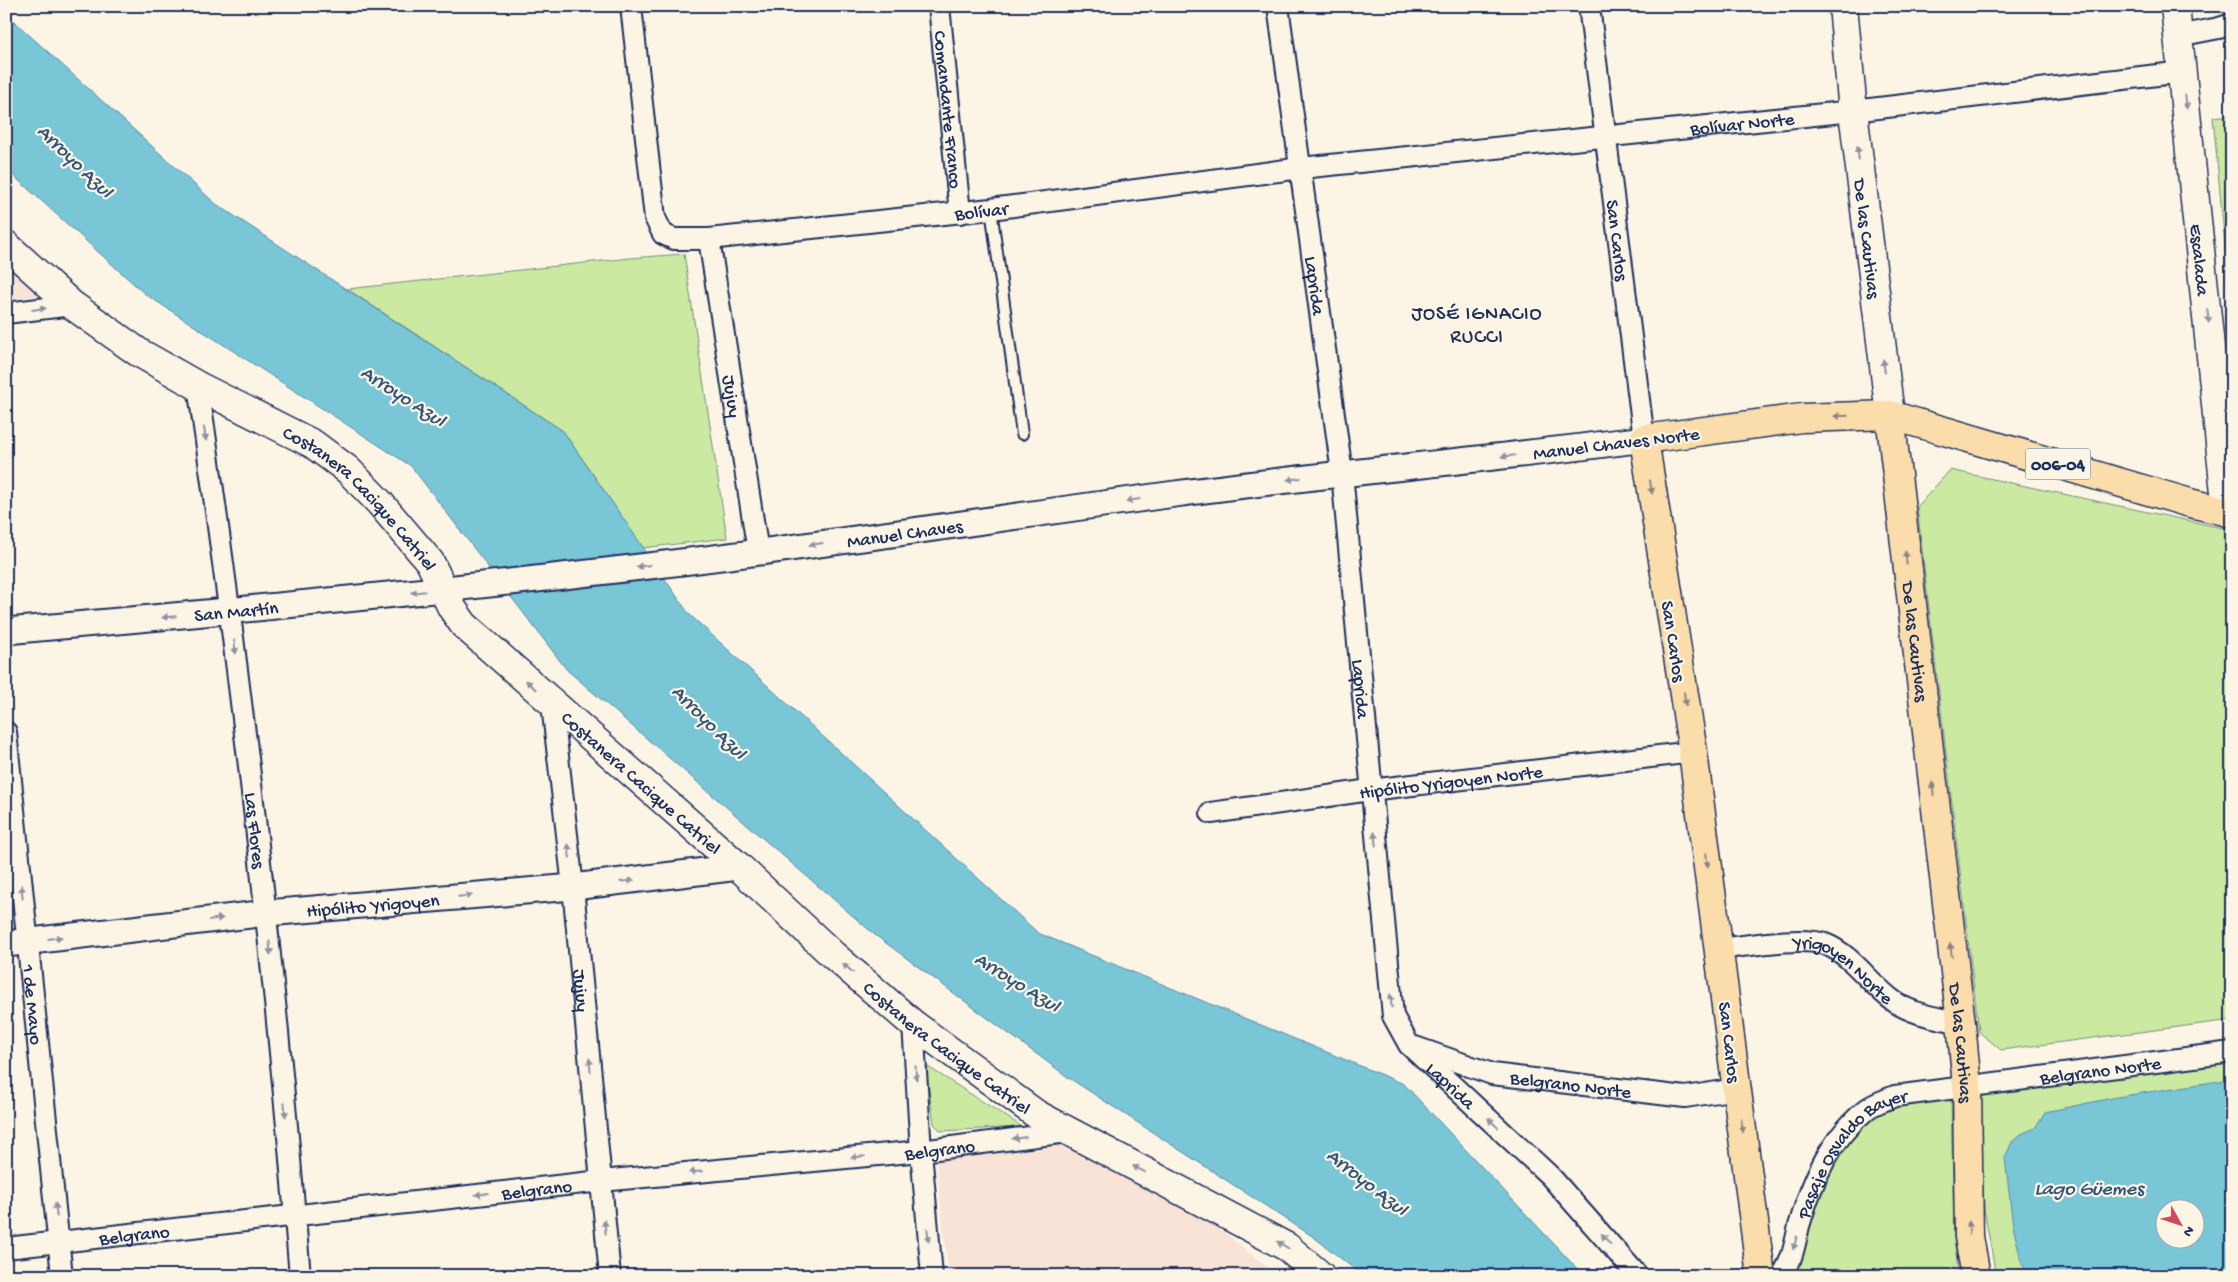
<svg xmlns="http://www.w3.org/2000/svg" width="2238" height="1282" viewBox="0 0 2238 1282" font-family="'Gochi Hand',sans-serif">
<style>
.built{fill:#f9e2d6}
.green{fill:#cbe9a1;stroke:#738c80;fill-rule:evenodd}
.water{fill:#79c6d7;stroke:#538aa7;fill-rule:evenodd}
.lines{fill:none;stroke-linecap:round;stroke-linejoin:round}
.service-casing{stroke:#1b2f5e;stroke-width:14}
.minor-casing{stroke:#1b2f5e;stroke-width:24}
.tertiary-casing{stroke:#1b2f5e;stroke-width:29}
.secondary-casing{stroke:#1b2f5e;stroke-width:31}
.primary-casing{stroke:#1b2f5e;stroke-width:31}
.service{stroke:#fcf5e5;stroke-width:10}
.minor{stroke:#fcf5e5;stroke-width:20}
.tertiary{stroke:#fcf5e5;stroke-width:25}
.secondary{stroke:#fcf5e5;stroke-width:28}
.primary{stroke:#fbdcab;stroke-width:28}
.oneway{fill:#8c92a2}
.oneway2{fill:#8b8684}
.labels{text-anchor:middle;stroke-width:4.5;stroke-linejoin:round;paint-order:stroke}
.shield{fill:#fcf5e5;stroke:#5e6a86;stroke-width:1}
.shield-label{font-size:18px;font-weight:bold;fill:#1b2f5e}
.street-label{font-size:19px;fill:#1b2f5e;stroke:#fcf5e5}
.water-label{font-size:20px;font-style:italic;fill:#32557c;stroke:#fcf5e5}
.neighbourhood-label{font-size:20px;letter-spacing:1px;fill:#1b2f5e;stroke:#fcf5e5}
</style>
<rect width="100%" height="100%" fill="#fcf5e5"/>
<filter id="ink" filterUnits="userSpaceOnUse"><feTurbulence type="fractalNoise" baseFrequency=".02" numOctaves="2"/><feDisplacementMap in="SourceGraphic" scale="10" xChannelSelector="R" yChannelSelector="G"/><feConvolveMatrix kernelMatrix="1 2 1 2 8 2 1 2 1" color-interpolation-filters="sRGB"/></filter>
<g filter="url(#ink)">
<path class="built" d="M6 266 40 296 6 299Z
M1054 1142 1212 1223 1279 1276H949L935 1152Z"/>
<path class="green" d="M2232 115V322L2213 117Z
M684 254 727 538 643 548 563 431 347 289 630 258Z
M1950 470 2232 530V1020L2001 1050 1979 1032 1917 507Z
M2232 1060V1276H1996L1984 1209 1980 1091ZM2166 1210H2196V1240H2166Z
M928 1067 1018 1124 1021 1127 941 1131 934 1124 926 1070Z
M1951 1096 1954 1239 1959 1276H1795C1809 1227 1823 1149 1866 1118 1878 1109 1934 1099 1951 1096Z"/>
<path class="water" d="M6 14 216 204 563 431 689 614 1038 933 1404 1084 1584 1276H1363L1315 1238 1069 1078 875 935 567 670 411 466 145 294 6 169Z
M2232 1079V1276H2030L2022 1264 2013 1226 2005 1158 2012 1142 2021 1134 2035 1128 2045 1112 2117 1097ZM2166 1210H2196V1240H2166Z"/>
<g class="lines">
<defs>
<path id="service" d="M991 209 1022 434"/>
<g id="minor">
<path id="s1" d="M631 6 655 218 663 234 674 239H709L991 209 1301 168 1853 111 2183 72"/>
<path id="s2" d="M939 6 960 213"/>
<path id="s3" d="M1278 6 1342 473 1393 1016 1409 1045 1550 1176 1638 1276"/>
<path id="s4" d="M1589 6 1644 439"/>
<path d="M2178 36 2219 28 2232 24"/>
<path id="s5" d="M709 239 758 552"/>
<path d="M6 313 72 305"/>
<path id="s6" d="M198 386C242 682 276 978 300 1276"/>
<path id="s7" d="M552 704 573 887 610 1276"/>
<path id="s8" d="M6 732 62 1276"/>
<path id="s9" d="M1211 813 1370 790 1693 752"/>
<path id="s10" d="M1718 949C1746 946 1800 936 1825 944 1853 955 1871 986 1895 1002 1914 1015 1939 1018 1961 1023"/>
<path d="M913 1024 921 1151 932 1276"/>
<path id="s11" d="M1415 1047 1492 1074 1685 1097 1737 1089"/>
<path id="s12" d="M6 1248 601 1181 921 1151 1068 1132"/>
<path id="s13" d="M1781 1276C1792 1263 1795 1243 1799 1226 1812 1181 1829 1140 1867 1109 1875 1103 1886 1100 1895 1096L2232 1052"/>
</g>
<g id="tertiary">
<path id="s14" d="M6 631C235 611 463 589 690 561 852 541 1013 516 1175 494 1331 473 1487 460 1644 439"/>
<path id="s15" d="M6 944 267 913 573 887 739 867"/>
</g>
<g id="secondary">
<path id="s16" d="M1843 6 1853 111 1890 415"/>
<path id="s17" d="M2175 6 2227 512"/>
<path id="s18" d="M6 245 72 305 138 352 198 386 313 444 348 470 379 502 430 562 452 608 464 625 739 867 833 955 913 1024 1036 1114 1287 1247 1321 1276"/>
</g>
<g id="primary">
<path id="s19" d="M1890 415 1961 1023 1967 1086 1969 1237 1976 1276"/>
<path d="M1761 1276 1693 752 1644 439 1802 418 1890 415 2190 503 2232 513"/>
</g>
</defs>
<use href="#service" class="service-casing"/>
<use href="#minor" class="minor-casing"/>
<use href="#tertiary" class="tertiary-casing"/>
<use href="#secondary" class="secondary-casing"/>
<use href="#primary" class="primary-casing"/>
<use href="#service" class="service"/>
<use href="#minor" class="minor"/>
<use href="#tertiary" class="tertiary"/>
<use href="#secondary" class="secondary"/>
<use href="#primary" class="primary"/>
</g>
<defs><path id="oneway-solid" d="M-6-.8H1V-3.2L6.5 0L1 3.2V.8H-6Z" transform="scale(1.25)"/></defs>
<g class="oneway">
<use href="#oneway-solid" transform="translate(2186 102) rotate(84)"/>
<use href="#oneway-solid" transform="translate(1858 153) rotate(-97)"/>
<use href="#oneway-solid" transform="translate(39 309) rotate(-7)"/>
<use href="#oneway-solid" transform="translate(2208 316) rotate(84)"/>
<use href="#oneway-solid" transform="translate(1884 366) rotate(-97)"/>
<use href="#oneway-solid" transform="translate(205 434) rotate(81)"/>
<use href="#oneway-solid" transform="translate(1508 456) rotate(174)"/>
<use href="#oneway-solid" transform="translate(1294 479) rotate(173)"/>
<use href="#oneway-solid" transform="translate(1133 500) rotate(172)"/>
<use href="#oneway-solid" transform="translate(816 544) rotate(172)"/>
<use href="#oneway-solid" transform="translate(643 566) rotate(173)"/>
<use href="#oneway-solid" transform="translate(418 592) rotate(174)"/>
<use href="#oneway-solid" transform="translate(169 617) rotate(175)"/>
<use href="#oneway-solid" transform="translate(235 647) rotate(83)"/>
<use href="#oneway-solid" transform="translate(531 685) rotate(-138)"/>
<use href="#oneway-solid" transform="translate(1375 839) rotate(-96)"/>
<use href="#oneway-solid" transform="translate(569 851) rotate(-97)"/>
<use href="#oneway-solid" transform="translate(627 881) rotate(-7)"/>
<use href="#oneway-solid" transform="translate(22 892) rotate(-96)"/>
<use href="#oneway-solid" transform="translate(465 896) rotate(-5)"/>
<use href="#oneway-solid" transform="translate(216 919) rotate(-7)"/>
<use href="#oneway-solid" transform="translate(55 938) rotate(-7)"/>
<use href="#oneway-solid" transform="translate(270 948) rotate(85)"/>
<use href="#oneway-solid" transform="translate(848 968) rotate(-139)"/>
<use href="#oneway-solid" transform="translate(1391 1001) rotate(-96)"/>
<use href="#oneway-solid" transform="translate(590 1065) rotate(-95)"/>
<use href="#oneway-solid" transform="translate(916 1073) rotate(86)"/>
<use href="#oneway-solid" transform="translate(285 1110) rotate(85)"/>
<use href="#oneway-solid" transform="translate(1493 1123) rotate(-137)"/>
<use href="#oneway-solid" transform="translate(1019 1138) rotate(173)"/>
<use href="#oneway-solid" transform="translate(858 1157) rotate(175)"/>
<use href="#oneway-solid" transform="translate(1139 1169) rotate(-152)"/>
<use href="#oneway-solid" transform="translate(696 1172) rotate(175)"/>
<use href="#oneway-solid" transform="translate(482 1194) rotate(173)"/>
<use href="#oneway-solid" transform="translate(56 1210) rotate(-96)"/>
<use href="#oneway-solid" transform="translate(605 1227) rotate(-95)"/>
<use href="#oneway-solid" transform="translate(928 1235) rotate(85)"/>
<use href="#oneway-solid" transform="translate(1606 1239) rotate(-131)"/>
<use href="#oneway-solid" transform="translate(1795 1243) rotate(106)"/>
<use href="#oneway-solid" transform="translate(1283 1245) rotate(-148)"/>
</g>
<g class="oneway2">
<use href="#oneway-solid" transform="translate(1841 416) rotate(178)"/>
<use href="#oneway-solid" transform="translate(1651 487) rotate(81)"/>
<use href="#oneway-solid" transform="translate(1906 558) rotate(-97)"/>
<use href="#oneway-solid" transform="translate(1685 699) rotate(81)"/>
<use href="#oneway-solid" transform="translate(1933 789) rotate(-97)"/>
<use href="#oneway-solid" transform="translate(1707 860) rotate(83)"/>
<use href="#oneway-solid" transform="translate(1951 950) rotate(-97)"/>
<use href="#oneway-solid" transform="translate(1742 1126) rotate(83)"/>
<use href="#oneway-solid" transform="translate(1969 1228) rotate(-91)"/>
</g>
</g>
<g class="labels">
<rect class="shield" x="2025.5" y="448.5" width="65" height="31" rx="4"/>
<g class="shield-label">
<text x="2058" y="470">006-04</text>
</g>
<g class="street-label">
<text dy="7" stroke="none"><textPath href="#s2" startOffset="104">Comandante Franco</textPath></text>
<text dy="7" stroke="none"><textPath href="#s1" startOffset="1318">Bolívar Norte</textPath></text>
<text dy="7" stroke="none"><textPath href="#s1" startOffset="552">Bolívar</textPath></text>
<text dy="7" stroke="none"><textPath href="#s16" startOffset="234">De las Cautivas</textPath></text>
<text dy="7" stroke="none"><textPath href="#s4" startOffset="236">San Carlos</textPath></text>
<text dy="7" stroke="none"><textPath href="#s17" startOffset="255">Escalada</textPath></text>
<text dy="7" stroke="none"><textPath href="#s3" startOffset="282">Laprida</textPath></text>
<text dy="7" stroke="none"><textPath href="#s5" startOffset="159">Jujuy</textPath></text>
<text transform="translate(1616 442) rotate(-7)" y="7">Manuel Chaves Norte</text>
<text dy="7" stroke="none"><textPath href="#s18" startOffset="439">Costanera Cacique Catriel</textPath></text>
<text dy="7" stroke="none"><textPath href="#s14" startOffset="904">Manuel Chaves</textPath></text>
<text dy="7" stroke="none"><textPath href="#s14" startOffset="231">San Martín</textPath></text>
<text transform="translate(1675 641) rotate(81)" y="7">San Carlos</text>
<text dy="7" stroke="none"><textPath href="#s19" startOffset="228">De las Cautivas</textPath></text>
<text dy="7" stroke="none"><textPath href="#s3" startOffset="688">Laprida</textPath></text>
<text dy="7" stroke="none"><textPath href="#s9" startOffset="242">Hipólito Yrigoyen Norte</textPath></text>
<text dy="7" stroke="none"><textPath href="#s18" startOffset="844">Costanera Cacique Catriel</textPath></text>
<text dy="7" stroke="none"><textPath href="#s6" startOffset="448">Las Flores</textPath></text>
<text dy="7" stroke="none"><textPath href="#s15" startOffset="369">Hipólito Yrigoyen</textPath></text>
<text dy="7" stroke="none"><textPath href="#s10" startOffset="135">Yrigoyen Norte</textPath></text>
<text dy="7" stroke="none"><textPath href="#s7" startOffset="288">Jujuy</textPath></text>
<text dy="7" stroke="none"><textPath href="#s8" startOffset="274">1 de Mayo</textPath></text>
<text transform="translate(1731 1042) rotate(83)" y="7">San Carlos</text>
<text dy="7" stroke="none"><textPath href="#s19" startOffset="632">De las Cautivas</textPath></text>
<text dy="7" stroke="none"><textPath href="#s18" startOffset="1249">Costanera Cacique Catriel</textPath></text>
<text dy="7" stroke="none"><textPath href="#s13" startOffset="429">Belgrano Norte</textPath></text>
<text dy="7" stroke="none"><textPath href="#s11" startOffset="161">Belgrano Norte</textPath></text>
<text dy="7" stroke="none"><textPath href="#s3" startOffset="1108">Laprida</textPath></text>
<text dy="7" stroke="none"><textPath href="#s12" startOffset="939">Belgrano</textPath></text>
<text dy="7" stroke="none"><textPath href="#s13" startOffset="148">Pasaje Osvaldo Bayer</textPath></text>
<text dy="7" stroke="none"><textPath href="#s12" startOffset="534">Belgrano</textPath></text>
<text dy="7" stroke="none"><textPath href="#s12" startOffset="129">Belgrano</textPath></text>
</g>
<g class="water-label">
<text transform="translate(76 160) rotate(44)" y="7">Arroyo Azul</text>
<text transform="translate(404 395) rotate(33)" y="7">Arroyo Azul</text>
<text transform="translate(710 721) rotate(45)" y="7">Arroyo Azul</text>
<text transform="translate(1018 981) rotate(32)" y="7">Arroyo Azul</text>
<text transform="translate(1368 1181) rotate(38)" y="7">Arroyo Azul</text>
<text x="2089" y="1194">Lago Güemes</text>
</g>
<g class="neighbourhood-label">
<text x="1477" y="319">JOSÉ IGNACIO<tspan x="1477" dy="23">RUCCI</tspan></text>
</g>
</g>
<rect width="2238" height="1282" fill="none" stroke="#fcf5e5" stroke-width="25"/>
<rect x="12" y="12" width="2213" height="1257" fill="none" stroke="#1b2f5e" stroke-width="2" filter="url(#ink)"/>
<g transform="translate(2180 1224) rotate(130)"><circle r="24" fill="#fcf5e5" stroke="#a2a6af"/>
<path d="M0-4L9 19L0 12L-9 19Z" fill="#d1495b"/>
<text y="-8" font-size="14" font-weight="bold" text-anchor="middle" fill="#1b2f5e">N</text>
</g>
</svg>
